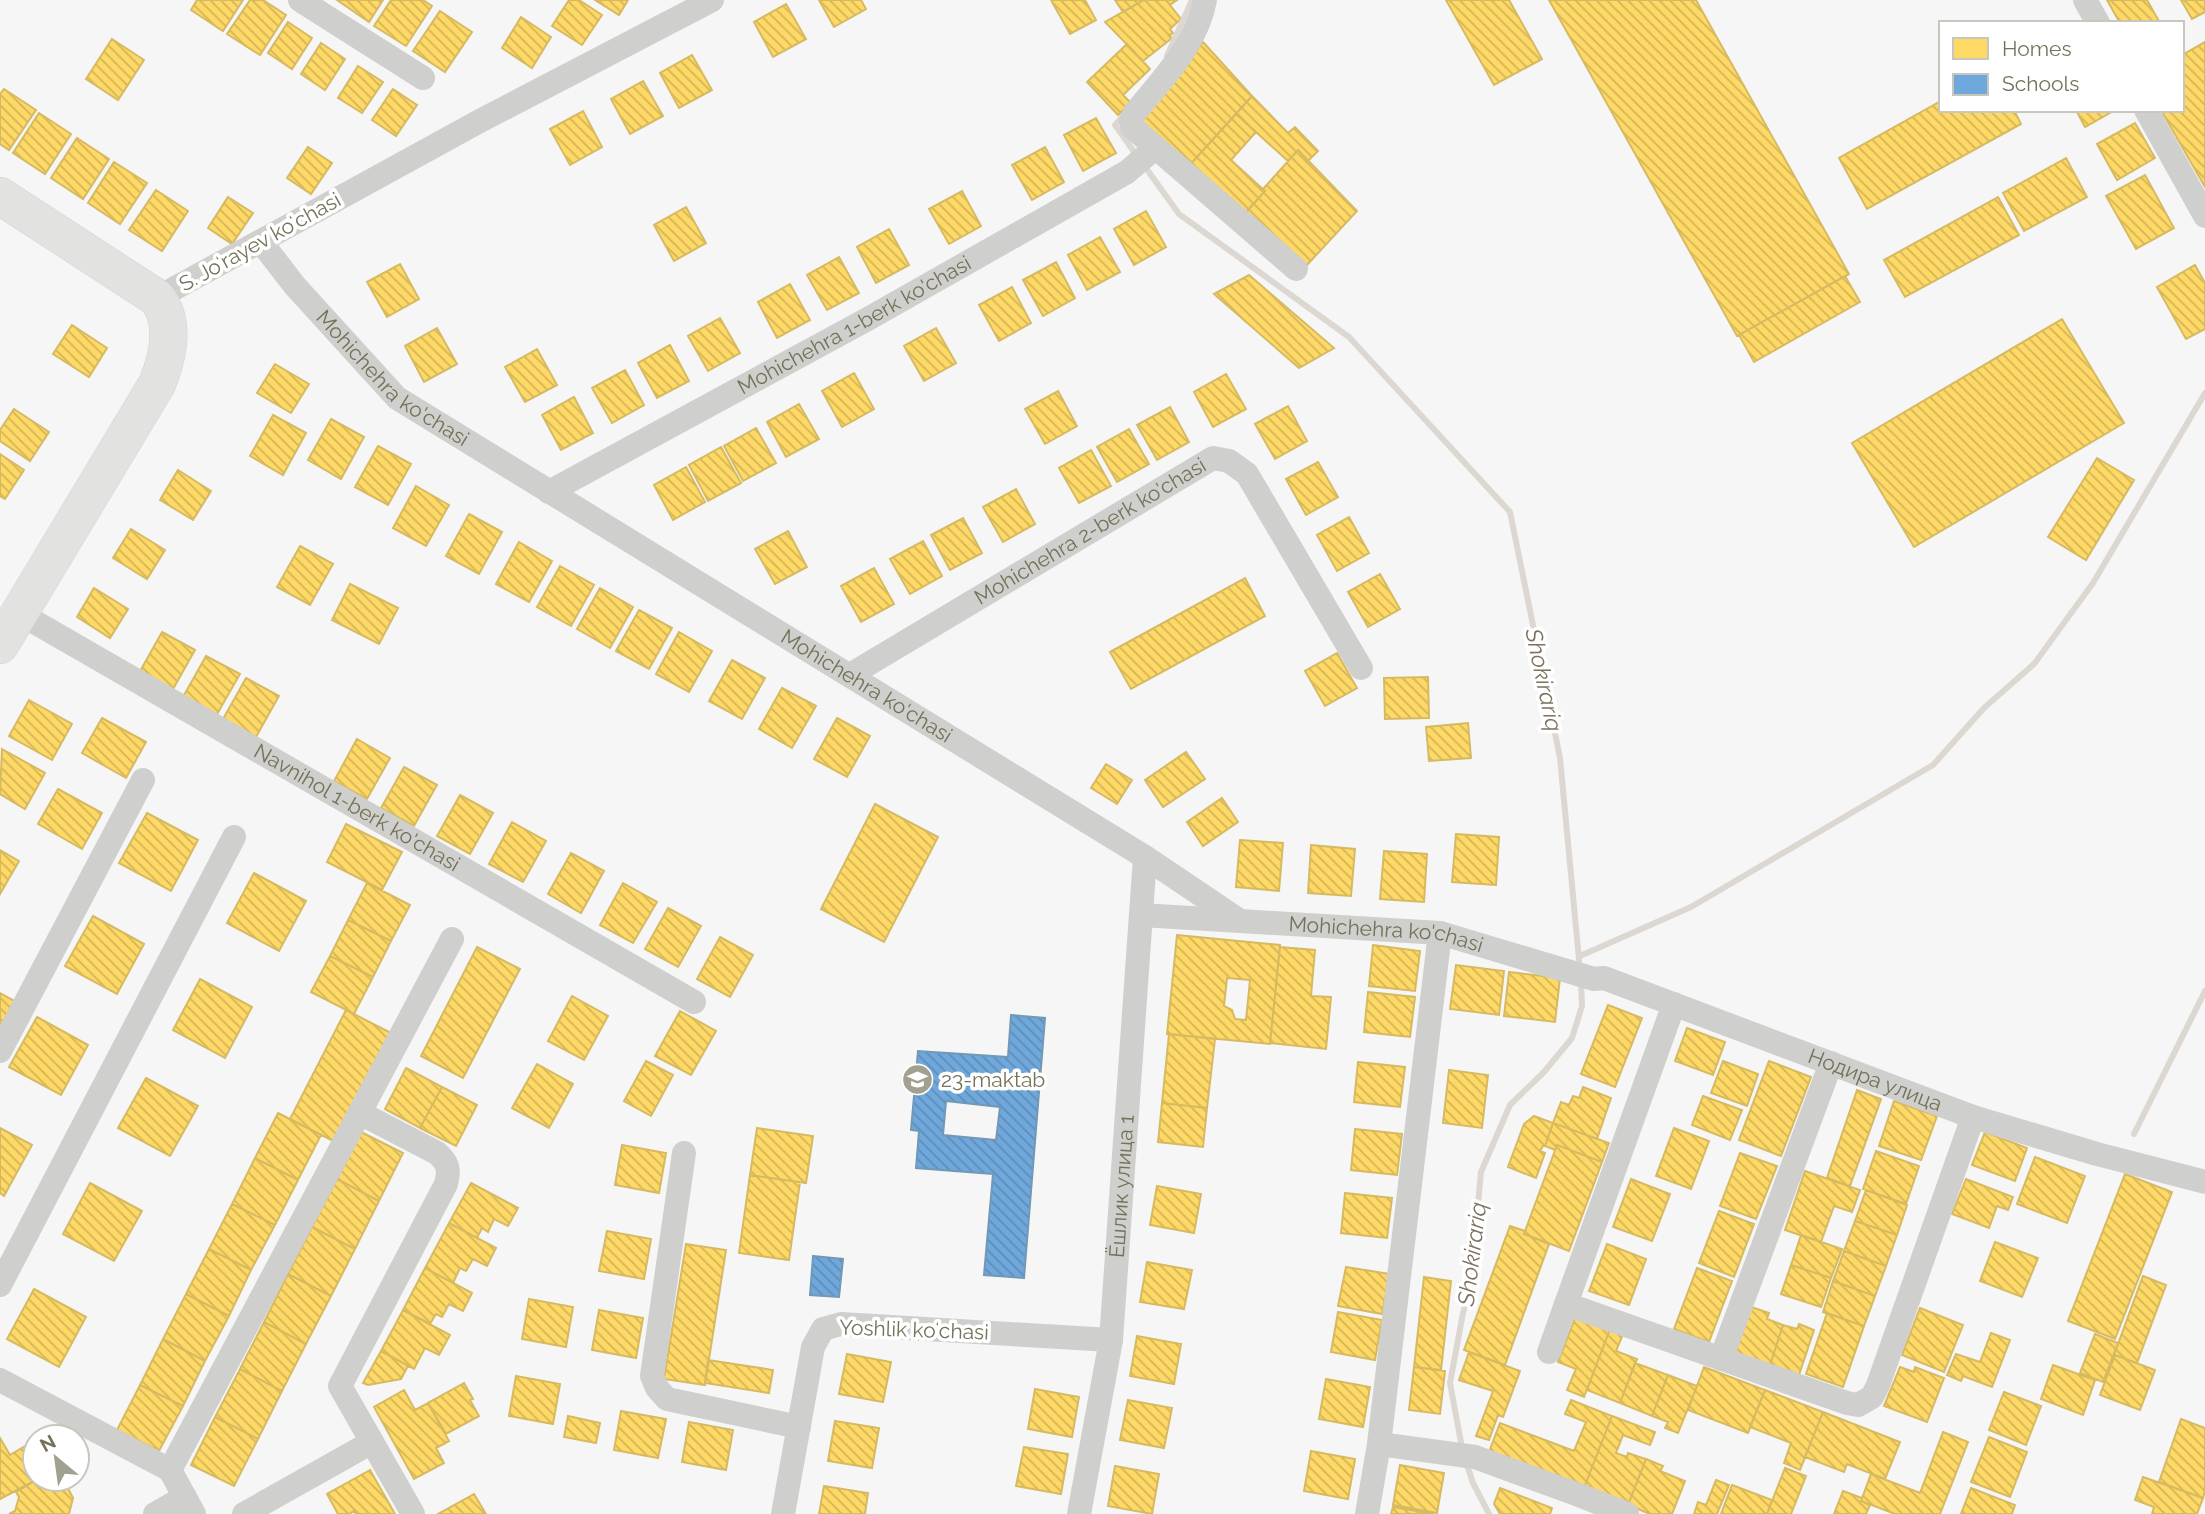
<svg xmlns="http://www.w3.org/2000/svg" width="2205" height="1514" viewBox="0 0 2205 1514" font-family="Raleway,sans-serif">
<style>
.homes{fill:url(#homes-back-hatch);stroke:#d6ba62;stroke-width:2;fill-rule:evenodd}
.schools{fill:url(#schools-back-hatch);stroke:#7198b5;stroke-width:2;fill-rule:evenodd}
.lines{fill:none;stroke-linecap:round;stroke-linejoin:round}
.stream{stroke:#dcd8d1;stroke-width:6}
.secondary-casing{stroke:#d3d3d2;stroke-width:38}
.street{stroke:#cfcfcd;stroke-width:24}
.secondary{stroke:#e2e2e1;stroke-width:37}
.labels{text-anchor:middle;stroke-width:7;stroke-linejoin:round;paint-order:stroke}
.street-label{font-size:21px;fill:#757259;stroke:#fff}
.poi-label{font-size:21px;fill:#757259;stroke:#fff;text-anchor:start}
.water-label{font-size:23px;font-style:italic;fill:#7c725d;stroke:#fff}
</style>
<defs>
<pattern id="homes-back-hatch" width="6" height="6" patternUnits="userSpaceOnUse" patternTransform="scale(1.75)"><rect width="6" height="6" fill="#ffd966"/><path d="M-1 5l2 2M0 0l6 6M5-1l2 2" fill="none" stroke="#d3b457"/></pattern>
<pattern id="schools-back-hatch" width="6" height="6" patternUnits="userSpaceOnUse" patternTransform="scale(1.75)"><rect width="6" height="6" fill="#6fa8dc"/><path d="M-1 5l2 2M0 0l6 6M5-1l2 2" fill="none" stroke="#608db5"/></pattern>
</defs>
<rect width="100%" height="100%" fill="#f7f6f7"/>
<path class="homes" d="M197 0H243L223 31 191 10Z
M250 0H263L286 15 260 55 227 34Z
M337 0H383L369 22Z
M391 0H423L432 6 406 46 374 26Z
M569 0H579L602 15 582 45 552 26Z
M595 0H628L619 15Z
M819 0H861L866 9 834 27Z
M1051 0H1085L1096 20 1070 34Z
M1115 0H1144L1123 12Z
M1144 0H1177L1170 5 1181 19 1170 29 1173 33 1169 36 1172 38 1143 61 1105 22Z
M1446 0H1509L1542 59 1494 85Z
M1549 0H1696L1849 274 1737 336Z
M2107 0H2147L2160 23H2120Z
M2181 0H2205V12L2192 19Z
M786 4 806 39 773 57 754 22Z
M440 11 472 32 445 72 413 51Z
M521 17 551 37 532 68 502 48Z
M288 22 312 38 292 69 268 53Z
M112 39 144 60 118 100 86 79Z
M1203 42 1252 96 1187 168 1140 124Z
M2205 42V187L2161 110H2182V55Z
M321 43 345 59 325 90 301 74Z
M1127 44 1150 69 1123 95 1131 103 1118 115 1087 82Z
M692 55 712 90 679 108 660 73Z
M358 66 383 82 362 113 338 98Z
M643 81 663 116 630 134 611 99Z
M4 89 36 110 9 150 0 144V94Z
M393 89 417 105 396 136 372 120Z
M1252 96 1288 133 1295 127 1318 151 1308 161 1298 150 1288 161 1236 114Z
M1941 101V110H2014L2021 124 1867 209 1839 158Z
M2076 110H2115L2085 127Z
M583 111 602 147 570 165 550 129Z
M39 113 71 134 45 174 13 153Z
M1236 114 1256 132 1231 160 1265 191 1242 217 1187 168Z
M1096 118 1116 153 1083 171 1064 135Z
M2135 123 2155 158 2117 180 2097 144Z
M77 138 109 159 83 199 51 178Z
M308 147 332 163 311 194 287 178Z
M1045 147 1064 182 1032 200 1012 165Z
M1298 150 1357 211 1306 266 1246 212 1265 191 1263 189Z
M2066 158 2087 197 2024 231 2003 193Z
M114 162 147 183 120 224 88 203Z
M2145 175 2174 228 2136 249 2106 196Z
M156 190 188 211 162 251 129 230Z
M962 191 981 226 949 244 929 209Z
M228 197 253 213 232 244 208 228Z
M1998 197 2019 235 1905 297 1884 260Z
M686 207 706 243 674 261 654 225Z
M1146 211 1166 247 1134 265 1114 229Z
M889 229 909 265 876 283 857 247Z
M1100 237 1120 272 1087 290 1068 255Z
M839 257 859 293 827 310 807 275Z
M1056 262 1075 298 1043 316 1023 280Z
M400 264 419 299 387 317 367 282Z
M2195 265 2205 283V329L2186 339 2157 287Z
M1249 275 1334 348 1299 368 1214 294Z
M1845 276 1860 302 1754 362 1739 335Z
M790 284 810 320 777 338 758 302Z
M1012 287 1031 323 999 341 979 305Z
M720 318 740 353 708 371 688 336Z
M2062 319 2124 423 1914 547 1852 443Z
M72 325 107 348 89 377 53 354Z
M437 328 457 364 424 382 405 346Z
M936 328 956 363 924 381 904 346Z
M670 345 689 381 657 398 638 363Z
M537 349 557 385 525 402 505 367Z
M275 364 309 384 291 413 257 393Z
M625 370 644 405 612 423 592 388Z
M854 373 874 409 842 427 822 391Z
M1226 374 1246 409 1213 427 1194 392Z
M1058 391 1077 426 1045 444 1025 409Z
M574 397 593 433 561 450 542 415Z
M799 404 819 439 786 457 767 422Z
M1288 406 1307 441 1275 459 1255 424Z
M1170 407 1189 442 1157 460 1137 425Z
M14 409 49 432 30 461 0 441V430Z
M273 415 306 433 283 475 250 456Z
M331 419 364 437 341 479 308 460Z
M756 428 776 463 743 481 724 446Z
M1129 429 1149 464 1117 482 1097 447Z
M378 446 411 464 388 505 355 487Z
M721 447 741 483 708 501 689 465Z
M1091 450 1111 486 1079 503 1059 468Z
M0 454 24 470 5 499 0 496Z
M2097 458 2134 480 2086 560 2048 537Z
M1318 462 1338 497 1306 515 1286 479Z
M686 467 705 502 673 520 654 485Z
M178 470 211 491 193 520 160 500Z
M416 486 449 505 426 546 393 528Z
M1016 489 1035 524 1003 542 983 507Z
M469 514 502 532 479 574 446 556Z
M1349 517 1369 553 1337 571 1317 535Z
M963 518 982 553 950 570 931 535Z
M131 529 165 550 147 579 113 558Z
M788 531 807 567 775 584 755 549Z
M923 541 942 576 910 594 890 559Z
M519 542 552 561 529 602 496 584Z
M300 546 333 564 310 605 277 587Z
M560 566 594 585 571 626 537 607Z
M874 568 894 604 861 622 841 586Z
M1380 574 1400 609 1368 627 1348 592Z
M1245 578 1265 616 1131 689 1110 652Z
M350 584 398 608 379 644 332 620Z
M94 588 128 609 110 638 77 617Z
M600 588 633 607 610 648 577 629Z
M639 610 672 628 649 669 616 651Z
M162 632 195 650 172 691 139 673Z
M679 632 712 651 689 692 656 674Z
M1337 653 1357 688 1325 706 1305 671Z
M206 656 240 674 216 716 183 697Z
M732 660 765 678 742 719 709 701Z
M1428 677 1429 718 1385 719 1384 678Z
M246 678 279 696 256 737 223 719Z
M782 688 816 706 792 748 759 729Z
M29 700 72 724 52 760 9 736Z
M102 718 146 742 126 778 82 753Z
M837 718 870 736 847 777 814 759Z
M1468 723 1471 758 1429 761 1426 727Z
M357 739 390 758 367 799 334 781Z
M2 749 45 773 25 809 0 794Z
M1186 752 1205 779 1163 807 1145 780Z
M1106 764 1132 780 1117 804 1091 788Z
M404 767 437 785 414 826 381 808Z
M58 789 102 813 82 849 38 824Z
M460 795 493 813 470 854 437 836Z
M1222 798 1238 822 1203 846 1187 822Z
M875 804 938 837 884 942 821 909Z
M147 813 198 840 171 891 119 863Z
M512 822 546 841 523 882 489 864Z
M346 824 402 852 382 890 327 862Z
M1456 834 1499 837 1496 885 1452 882Z
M1240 840 1283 843 1279 891 1236 887Z
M1311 845 1355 849 1351 896 1308 893Z
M0 850 19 861 0 894Z
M1384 851 1427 854 1424 902 1380 899Z
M571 853 604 871 581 913 548 894Z
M254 873 306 901 279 951 227 923Z
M367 883 410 905 391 941 348 920Z
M623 883 657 902 633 943 600 925Z
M668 908 701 926 678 967 645 949Z
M93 916 144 944 117 994 65 966Z
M348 920 391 941 373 977 330 956Z
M1177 935 1280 945 1270 1044 1167 1034ZM1227 978 1250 980 1246 1020 1235 1019 1232 1010 1224 1006Z
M720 937 753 955 730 997 697 979Z
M1373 945 1420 951 1415 991 1369 986Z
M477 947 520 969 463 1078 421 1056Z
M1280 947 1315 950 1311 996 1331 997 1326 1049 1270 1043Z
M330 956 373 977 354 1014 311 992Z
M1456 965 1504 971 1499 1015 1450 1009Z
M1509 972 1560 978 1555 1022 1504 1016Z
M200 979 252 1007 225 1058 173 1030Z
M1368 992 1415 997 1410 1037 1364 1032Z
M0 993 18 1003 0 1035Z
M572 996 608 1016 584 1060 548 1041Z
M1608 1005 1642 1018 1615 1087 1581 1074Z
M346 1010 391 1033 335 1142 290 1119Z
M680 1011 716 1031 691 1075 655 1056Z
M37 1017 88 1045 61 1095 9 1067Z
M1687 1028 1725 1042 1713 1075 1675 1061Z
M1169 1034 1215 1039 1207 1108 1162 1103Z
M646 1061 673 1075 651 1116 624 1101Z
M1723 1061 1758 1074 1747 1106 1711 1093Z
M1769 1061 1811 1077 1781 1156 1739 1140Z
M1358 1062 1405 1067 1400 1107 1354 1102Z
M537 1064 573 1084 549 1128 512 1108Z
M406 1068 442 1087 420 1128 385 1109Z
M1449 1070 1488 1075 1482 1128 1443 1123Z
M146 1078 198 1106 170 1156 118 1128Z
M442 1087 477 1105 456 1146 420 1128Z
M1583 1087 1611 1098 1597 1139 1553 1123 1561 1102 1569 1105 1573 1096 1579 1098Z
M1857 1090 1881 1099 1850 1186 1827 1178Z
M1703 1096 1742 1110 1730 1140 1692 1125Z
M1894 1101 1937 1116 1921 1160 1879 1146Z
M1162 1103 1207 1108 1203 1147 1158 1142Z
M278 1113 321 1135 298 1180 255 1158Z
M1534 1116 1553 1123 1545 1146H1543L1540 1151 1545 1153 1536 1178 1508 1167 1524 1124Z
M1553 1123 1609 1143 1602 1162 1557 1145 1555 1150 1545 1146Z
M0 1128 32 1145 4 1196 0 1193Z
M757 1128 813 1136 806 1183 750 1175Z
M1674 1128 1709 1141 1691 1189 1656 1176Z
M1355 1129 1402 1134 1397 1175 1351 1170Z
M361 1132 403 1153 379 1201 337 1179Z
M1985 1132 2027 1148 2015 1181 1972 1165Z
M622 1145 666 1153 659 1193 615 1185Z
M1557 1145 1602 1162 1569 1251 1524 1234Z
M1876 1151 1919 1166 1906 1204 1863 1189Z
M1740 1153 1777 1166 1756 1219 1720 1206Z
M2035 1157 2085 1176 2067 1223 2017 1204Z
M255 1158 298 1180 275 1225 232 1204Z
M1805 1171 1860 1190 1852 1212 1834 1206 1821 1242 1785 1230Z
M2125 1174 2172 1192 2115 1339 2068 1321Z
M750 1175 800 1182 789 1260 739 1253Z
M337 1179 379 1201 355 1249 312 1227Z
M1631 1179 1670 1194 1652 1241 1613 1227Z
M1966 1179 2013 1197 2008 1210 1997 1206 1989 1228 1952 1214Z
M90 1183 142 1211 114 1261 63 1234Z
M471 1183 518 1208 508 1226 494 1219 488 1232 482 1228 477 1238 449 1223Z
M1157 1186 1201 1194 1194 1233 1150 1225Z
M1866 1190 1907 1205 1897 1235 1855 1221Z
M1345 1193 1392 1198 1387 1238 1341 1233Z
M232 1204 275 1225 251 1270 209 1249Z
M1719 1211 1754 1224 1734 1277 1699 1263Z
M1855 1221 1897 1235 1886 1266 1844 1251Z
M449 1223 496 1248 487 1266 473 1259 466 1271 460 1268 453 1283 425 1268Z
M1510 1226 1525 1231 1524 1234 1549 1244 1505 1365 1464 1350Z
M312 1227 355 1249 331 1296 288 1274Z
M607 1231 651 1239 644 1279 599 1271Z
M1801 1235 1842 1249 1831 1278 1791 1265Z
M1995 1242 2038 1258 2022 1297 1980 1281Z
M686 1244 726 1250 705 1385 664 1379Z
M1607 1244 1646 1259 1629 1305 1589 1291Z
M209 1249 251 1270 229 1316 186 1294Z
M1844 1251 1886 1266 1875 1296 1833 1281Z
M1147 1262 1192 1270 1184 1309 1140 1302Z
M1791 1265 1831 1278 1821 1307 1781 1294Z
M1346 1267 1390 1274 1382 1314 1338 1306Z
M425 1268 472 1293 463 1311 449 1304 442 1317 436 1314 430 1324 403 1310Z
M1697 1268 1732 1281 1709 1342 1674 1329Z
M288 1274 331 1296 306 1344 264 1322Z
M2143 1276 2166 1285 2137 1363 2114 1355Z
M1424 1277 1451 1281 1441 1370 1414 1367Z
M1833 1281 1875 1296 1864 1326 1823 1312Z
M34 1289 86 1317 59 1367 7 1339Z
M186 1294 229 1316 205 1361 163 1339Z
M529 1299 573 1307 566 1347 522 1339Z
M1751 1307 1769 1313 1767 1319 1783 1325 1769 1368 1734 1356Z
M1920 1308 1963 1325 1944 1372 1902 1355Z
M403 1310 450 1335 439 1355 425 1348 414 1369 381 1351Z
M599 1310 643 1318 636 1358 592 1350Z
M1338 1312 1382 1320 1375 1360 1331 1352Z
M1827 1313 1864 1326 1843 1387 1806 1374Z
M1576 1316 1610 1329 1584 1397 1567 1390 1576 1369 1558 1362Z
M264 1322 306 1344 282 1391 240 1369Z
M1799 1324 1814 1330 1798 1378 1769 1368 1783 1325 1797 1329Z
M1610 1329 1623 1334 1616 1351 1637 1359 1620 1403 1587 1390Z
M1991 1333 2010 1340 1992 1387 1963 1376 1961 1381 1947 1375 1956 1354 1980 1362Z
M2095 1334 2118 1343 2103 1382 2080 1373Z
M1137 1336 1181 1344 1174 1384 1130 1376Z
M163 1339 205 1361 183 1406 140 1385Z
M381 1351 408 1366 401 1379 368 1385 363 1383Z
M1469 1352 1520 1371 1503 1417 1498 1415 1489 1440 1476 1436 1493 1391 1459 1380Z
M847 1354 891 1362 883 1402 839 1394Z
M2115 1355 2155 1370 2140 1410 2100 1395Z
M708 1360 773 1370 769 1393 705 1383Z
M1635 1363 1668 1375 1652 1416 1620 1403Z
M2053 1365 2095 1380 2083 1415 2041 1399Z
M1414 1367 1445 1371 1440 1414 1409 1410Z
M1704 1367 1765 1390 1748 1433 1688 1410Z
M1900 1367 1914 1372 1915 1367 1944 1378 1927 1422 1884 1406Z
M240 1369 282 1391 258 1439 215 1417Z
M1668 1375 1697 1386 1678 1433 1665 1428 1668 1422 1652 1416Z
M516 1376 560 1384 553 1424 509 1416Z
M1326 1379 1370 1387 1363 1427 1319 1419Z
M464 1383 473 1399 470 1400 479 1416 446 1434 428 1403Z
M140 1385 183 1406 159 1451 117 1430Z
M1035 1389 1079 1397 1072 1437 1028 1429Z
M404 1390 415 1410 428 1403 449 1441 436 1448 444 1463 414 1479 374 1407Z
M1765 1390 1823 1412 1800 1470 1784 1463 1791 1443 1750 1427Z
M2004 1392 2041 1406 2026 1445 1989 1430Z
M1128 1400 1172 1408 1164 1448 1120 1440Z
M1571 1400 1612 1416 1584 1488 1489 1452 1500 1423 1574 1451 1586 1422 1565 1414Z
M621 1411 666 1419 658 1458 614 1450Z
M1823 1412 1900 1442 1885 1479 1847 1464 1844 1472 1805 1457Z
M568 1416 600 1423 596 1443 564 1437Z
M1612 1416 1655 1432 1650 1445 1623 1435 1616 1453 1627 1457 1628 1453 1646 1459 1628 1505 1584 1488Z
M215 1417 258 1439 234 1486 191 1465Z
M2181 1419 2205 1428V1491L2203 1498 2159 1482Z
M835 1421 879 1428 872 1468 828 1461Z
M689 1422 733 1430 726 1470 682 1462Z
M1943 1432 1968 1442 1940 1514H1895L1861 1501 1871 1474 1920 1493Z
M1989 1437 2027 1452 2010 1497 1971 1482Z
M0 1438 10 1455 27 1445 35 1460V1479H38L0 1499Z
M1024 1447 1068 1454 1061 1494 1016 1486Z
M1311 1451 1355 1459 1348 1499 1304 1491Z
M1646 1459 1663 1466 1660 1471 1685 1481 1672 1514H1650L1628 1505Z
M1400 1465 1444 1473 1437 1513 1393 1505Z
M1115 1466 1159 1474 1152 1514 1108 1506Z
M1785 1468 1806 1476 1791 1514H1767Z
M370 1470 395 1514H356L354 1511 349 1514H338L327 1494Z
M2143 1477 2203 1498 2197 1514H2152L2154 1507 2135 1500Z
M38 1479H63L73 1498 69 1514H9L15 1511 19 1497 16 1492Z
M1716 1480 1729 1485 1717 1514H1694L1698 1502 1706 1505Z
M1732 1485 1772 1500 1767 1514H1721Z
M824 1486 868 1493 865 1514H819Z
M1500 1488 1552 1508 1550 1514H1500L1494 1504Z
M1971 1488 2015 1505 2012 1514H1961Z
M1843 1491 1862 1498 1861 1501 1870 1505 1866 1514H1834Z
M474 1494 486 1514H438Z
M1393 1507 1434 1514H1391Z"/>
<path class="schools" d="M1011 1015 1045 1018 1024 1278 984 1275 993 1174 916 1168 919 1131 911 1130 918 1051 1008 1057ZM946 1101 1000 1107 996 1140 943 1135Z
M813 1256 843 1259 839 1297 810 1295Z"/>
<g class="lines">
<path class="stream" d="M1167 56 1192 0
M1124 115 1115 125 1137 156
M1143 164 1179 214 1349 337 1510 512 1560 758 1580 970
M1580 956 1691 907 1933 765 1984 708 2034 664 2093 583 2205 393
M2134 1134 2205 991
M1462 1448 1450 1383 1463 1313 1476 1268 1479 1236 1478 1204 1481 1172 1510 1105 1544 1072 1572 1038 1582 1006 1581 981
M1466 1462 1473 1483 1489 1514"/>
<defs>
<path id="secondary" d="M0 196 157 298C176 323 168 357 157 384L0 645"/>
</defs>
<use href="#secondary" class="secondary-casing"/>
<g class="street">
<path d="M300 0 423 78"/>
<path d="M1205 0C1197 45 1162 79 1134 114L1131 121 1132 127 1296 269"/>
<path d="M2085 0 2098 23"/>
<path d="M2146 110 2205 216"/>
<path id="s1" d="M261 242 295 286 397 398 1145 857 1240 921 1440 933 1594 979 1604 978 1973 1117 2097 1154 2205 1182"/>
<path d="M157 298 478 122 712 0"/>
<path id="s2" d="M549 492 866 320 1127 172 1155 148"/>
<path id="s3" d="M19 613 694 1002"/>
<path id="s4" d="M850 675 1213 458 1229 461 1247 474 1361 668"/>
<path d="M1141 915 1240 921"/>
<path d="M1674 1004 1566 1304 1847 1403 1858 1405 1872 1397 1878 1385 1973 1117"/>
<path d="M0 1051 143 780"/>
<path d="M360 1113 437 1153C448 1163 450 1169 446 1184L340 1386 372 1442"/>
<path d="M684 1153 652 1376 657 1388 667 1399 799 1427"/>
<path d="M0 1285 234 837"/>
<path d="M1549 1352 1566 1304"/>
<path d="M1721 1359 1831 1063"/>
<path d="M0 1380 170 1470 452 939"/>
<path d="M1379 1444 1475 1457 1579 1495 1627 1514"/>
<path d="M170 1470 194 1514"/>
<path d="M155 1514 185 1497"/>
<path d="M244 1514 372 1442 413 1514"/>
<path d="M783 1514 813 1347 823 1329 841 1324 1111 1340"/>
<path id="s5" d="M1079 1514 1111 1340 1145 857"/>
<path d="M1367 1514 1379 1444 1440 933"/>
</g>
<use href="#secondary" class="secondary"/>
</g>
<defs>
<symbol id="school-disc" viewBox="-11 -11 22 22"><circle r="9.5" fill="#a2a090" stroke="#fff"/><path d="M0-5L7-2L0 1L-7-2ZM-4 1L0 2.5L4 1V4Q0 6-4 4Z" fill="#fff"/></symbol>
</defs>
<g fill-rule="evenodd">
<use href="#school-disc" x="900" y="1062" width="35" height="35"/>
</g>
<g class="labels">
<g class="street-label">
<text transform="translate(260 242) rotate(-29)" y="7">S. Joʻrayev koʻchasi</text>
<text dy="7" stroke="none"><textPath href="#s2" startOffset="348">Mohichehra 1-berk ko'chasi</textPath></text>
<text dy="7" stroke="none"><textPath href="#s1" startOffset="191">Mohichehra ko'chasi</textPath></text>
<text dy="7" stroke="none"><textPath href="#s4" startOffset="280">Mohichehra 2-berk ko'chasi</textPath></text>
<text dy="7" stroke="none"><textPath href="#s1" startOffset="758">Mohichehra ko'chasi</textPath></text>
<text dy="7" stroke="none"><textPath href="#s3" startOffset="390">Navnihol 1-berk ko'chasi</textPath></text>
<text dy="7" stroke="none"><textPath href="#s1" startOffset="1346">Mohichehra ko'chasi</textPath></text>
<text dy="7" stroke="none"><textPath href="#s1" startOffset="1860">Нодира улица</textPath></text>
<text dy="7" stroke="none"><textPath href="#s5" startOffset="331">Ёшлик улица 1</textPath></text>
<text transform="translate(914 1330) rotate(2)" y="7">Yoshlik koʻchasi</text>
</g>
<g class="poi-label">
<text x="941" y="1087">23-maktab</text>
</g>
<g class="water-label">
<text transform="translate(1544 680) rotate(78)" y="8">Shokirariq</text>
<text transform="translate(1472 1254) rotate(-83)" y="8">Shokirariq</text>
</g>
</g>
<rect x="1939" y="21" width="245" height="91" fill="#ffffff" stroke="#c8c7bd" stroke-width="2"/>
<rect x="1953" y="38" width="35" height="21" fill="#ffd966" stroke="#c8c7bd" stroke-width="2"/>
<text x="2002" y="56" font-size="21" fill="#757259">Homes</text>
<rect x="1953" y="74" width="35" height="21" fill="#6fa8dc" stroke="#c8c7bd" stroke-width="2"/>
<text x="2002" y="91" font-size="21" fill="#757259">Schools</text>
<g transform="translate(56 1458) rotate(331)"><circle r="33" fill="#ffffff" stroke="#c8c7bd" stroke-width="2"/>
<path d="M0-5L12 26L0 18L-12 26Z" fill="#a2a090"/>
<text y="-10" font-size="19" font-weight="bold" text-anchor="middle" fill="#757259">N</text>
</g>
</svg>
